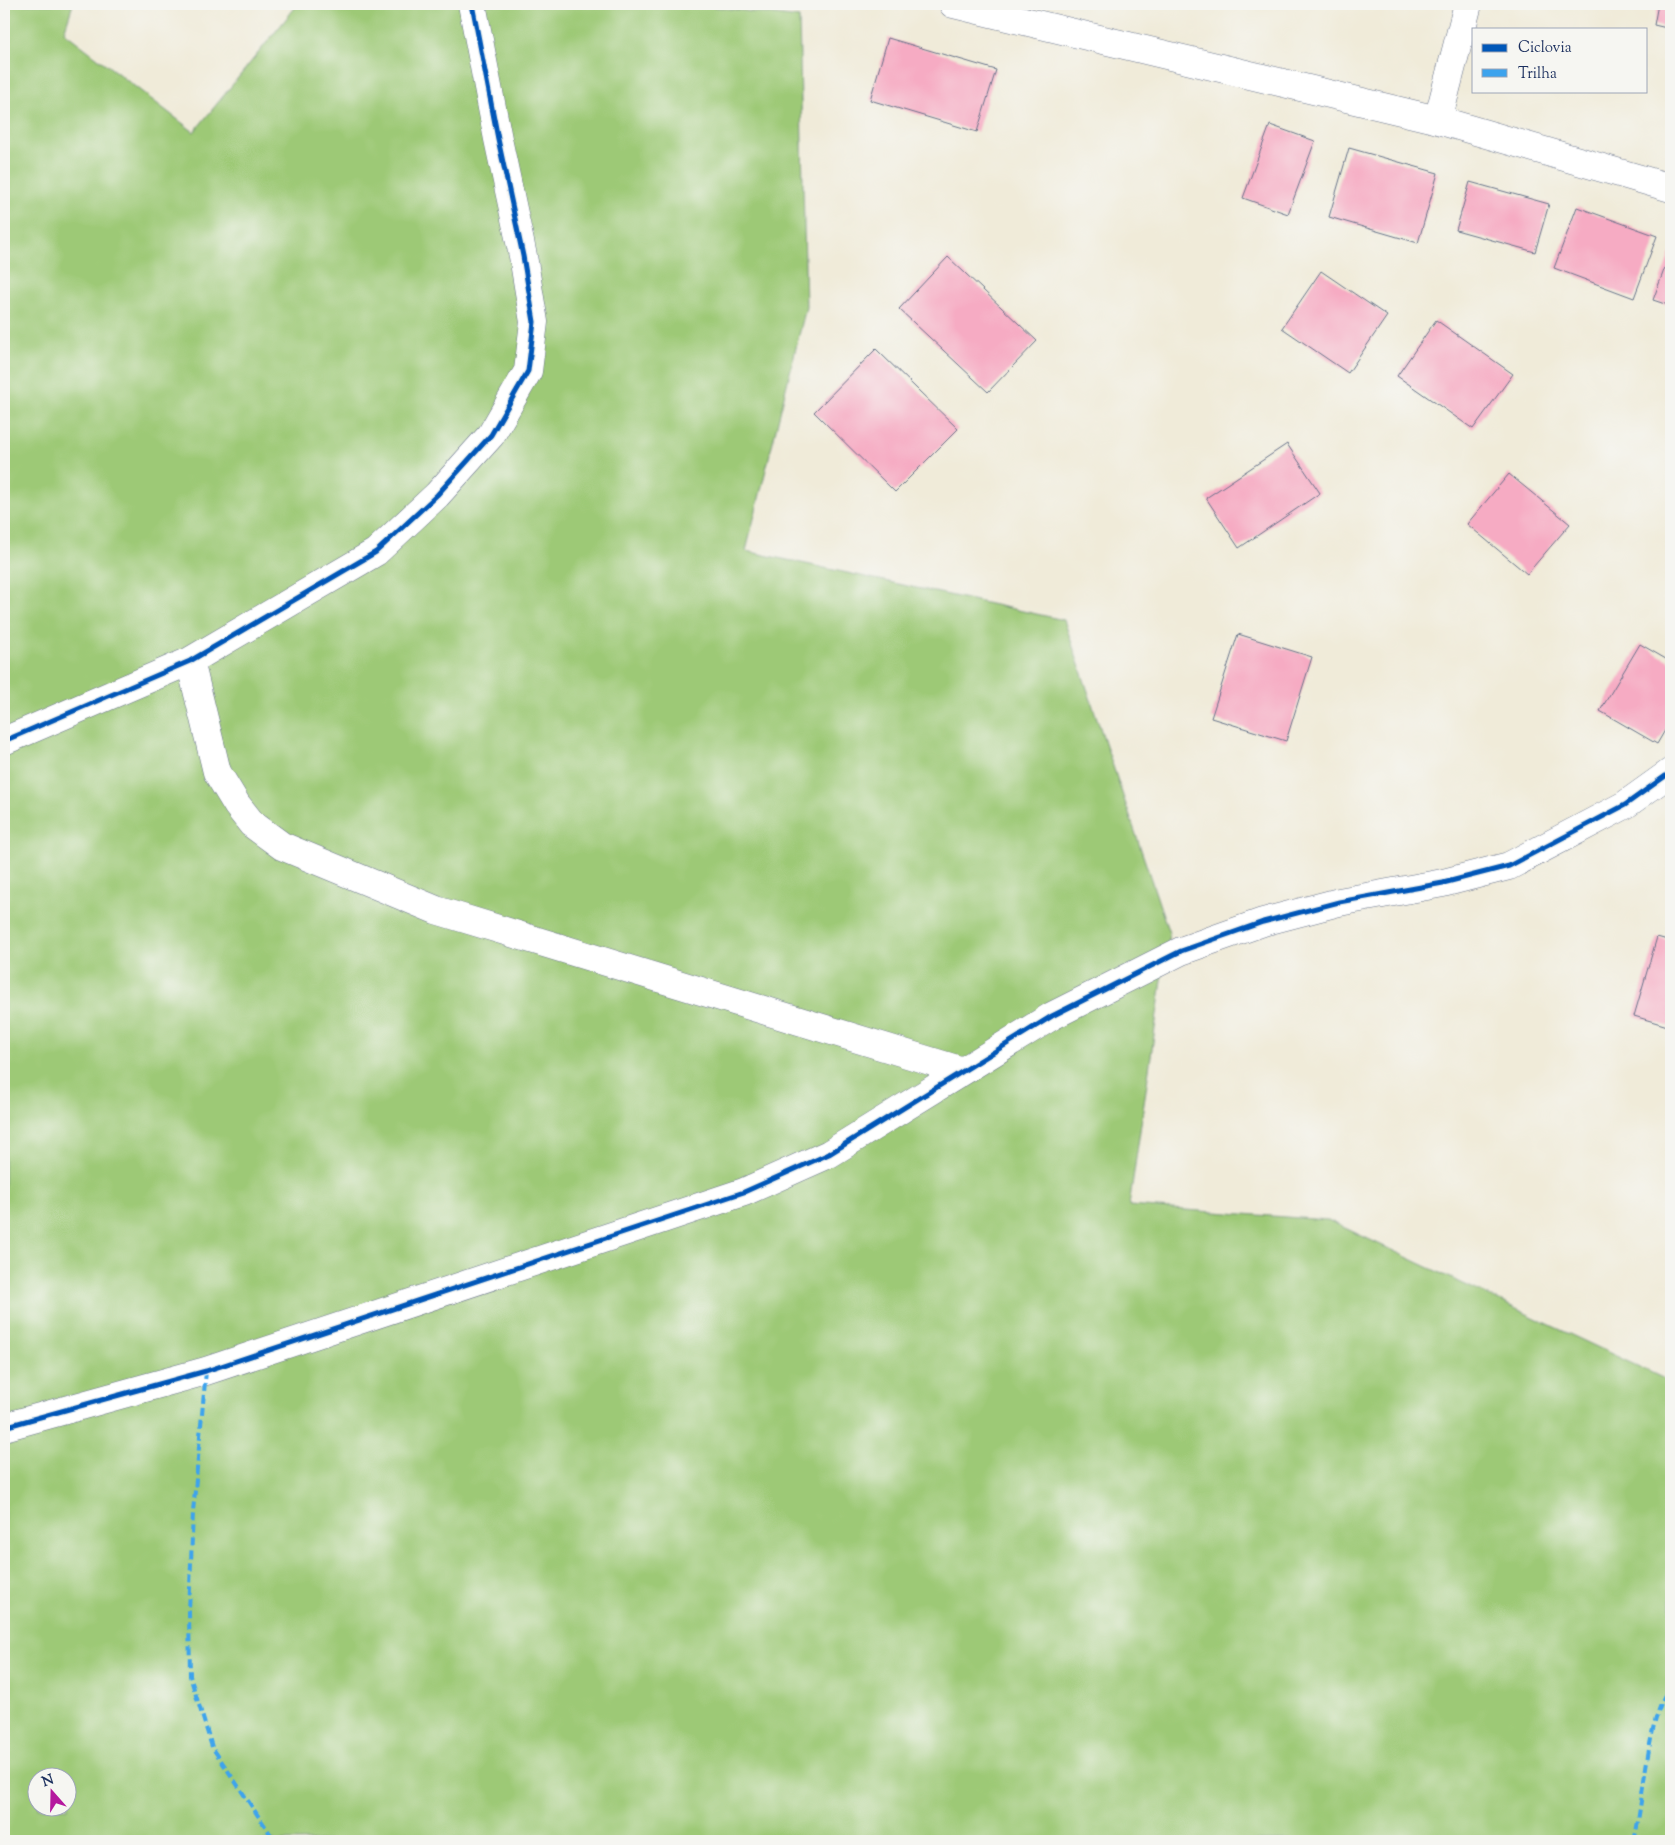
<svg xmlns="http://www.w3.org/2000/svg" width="1675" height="1845" viewBox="0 0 1675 1845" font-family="'Sorts Mill Goudy',serif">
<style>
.green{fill:#9dc976;stroke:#5c7c6a;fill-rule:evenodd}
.building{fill:#f6abc3}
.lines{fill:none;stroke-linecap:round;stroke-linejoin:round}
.street-casing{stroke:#667189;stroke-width:29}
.street{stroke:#fff;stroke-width:28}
.quiet{stroke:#3da3ed;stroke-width:4;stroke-dasharray:8 4;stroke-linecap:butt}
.cycleway-casing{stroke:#f6f6f2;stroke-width:8}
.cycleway{stroke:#0057b8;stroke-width:5}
</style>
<rect width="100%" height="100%" fill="#f6f6f2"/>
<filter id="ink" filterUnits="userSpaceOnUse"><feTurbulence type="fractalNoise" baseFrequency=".02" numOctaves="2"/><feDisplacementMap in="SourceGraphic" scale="10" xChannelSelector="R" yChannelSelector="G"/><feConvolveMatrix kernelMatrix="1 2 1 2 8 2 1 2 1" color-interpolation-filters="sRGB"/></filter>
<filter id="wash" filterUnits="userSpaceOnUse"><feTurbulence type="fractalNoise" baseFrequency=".0096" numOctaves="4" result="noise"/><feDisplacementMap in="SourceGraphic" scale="20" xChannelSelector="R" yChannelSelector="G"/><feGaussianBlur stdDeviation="1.12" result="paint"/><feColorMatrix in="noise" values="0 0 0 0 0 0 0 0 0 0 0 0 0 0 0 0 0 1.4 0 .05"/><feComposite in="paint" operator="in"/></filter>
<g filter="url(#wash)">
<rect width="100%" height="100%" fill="#f0ebd9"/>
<path class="green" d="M4 4H73L64 32 194 132 298 4H693L799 18 806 307 746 551 1064 620 1169 933 1129 1206 1328 1220 1671 1382V1841H4ZM38 1778H68V1808H38Z"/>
<g id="blocks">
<path class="building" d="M1658 4H1671V29L1654 25Z
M888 38 996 70 977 132 870 100Z
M1270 125 1315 141 1288 214 1243 198Z
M1349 148 1438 173 1418 243 1329 217Z
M1470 182 1549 204 1535 252 1456 230Z
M1577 207 1657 236 1634 298 1554 268Z
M1671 251V306L1653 300Z
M948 257 1037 341 988 392 899 309Z
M1321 271 1387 316 1348 373 1282 328Z
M1436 320 1513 374 1473 429 1397 376Z
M876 349 958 429 895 492 814 412Z
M1287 444 1320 493 1239 548 1206 498Z
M1509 474 1570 524 1527 574 1467 524Z
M1238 634 1312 657 1286 741 1211 718Z
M1640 644 1671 662V720L1657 744 1600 711Z
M1657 937 1671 941V1027L1634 1016Z"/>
</g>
</g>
<g filter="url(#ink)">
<use href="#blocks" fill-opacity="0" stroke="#667189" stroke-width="1"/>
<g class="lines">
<defs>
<path id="street" d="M953 4 1438 120 1671 188
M1438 120 1468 4
M190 661 217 772 237 805 252 824 282 846 436 910 963 1071
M4 741 190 661 376 552 437 495 491 435 528 371 534 322 523 256 498 139 472 4
M4 1427 206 1371 744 1192 829 1154 1052 1016 1181 951 1263 922 1339 902 1443 883 1509 866 1625 805 1671 772"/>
</defs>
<use href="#street" class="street-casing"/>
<use href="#street" class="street"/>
<path class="quiet" d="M206 1371 193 1512 189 1612 190 1676 212 1747 275 1841
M1634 1841C1643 1807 1648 1709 1671 1687"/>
<defs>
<path id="cycleway" d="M4 741 190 661 376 552 437 495 491 435 528 371 534 322 523 256 498 139 472 4
M4 1427 206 1371 744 1192 829 1154 1052 1016 1181 951 1263 922 1339 902 1443 883 1509 866 1625 805 1671 772"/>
</defs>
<use href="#cycleway" class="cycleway-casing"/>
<use href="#cycleway" class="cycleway"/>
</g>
</g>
<rect width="1675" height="1845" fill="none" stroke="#f6f6f2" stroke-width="20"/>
<rect x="1472" y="28" width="175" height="65" fill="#f6f6f2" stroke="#9ea6b7"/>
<rect x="1482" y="44" width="25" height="8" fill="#0057b8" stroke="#9ea6b7"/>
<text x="1518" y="52" font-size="15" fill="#1b2f5e">Ciclovia</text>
<rect x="1482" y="69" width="25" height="8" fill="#3da3ed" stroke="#9ea6b7"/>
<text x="1518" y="78" font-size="15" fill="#1b2f5e">Trilha</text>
<g transform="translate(52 1792) rotate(340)"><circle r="24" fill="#f6f6f2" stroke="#9ea6b7"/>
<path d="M0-4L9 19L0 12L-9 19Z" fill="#b5179e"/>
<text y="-8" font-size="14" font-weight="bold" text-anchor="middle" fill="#1b2f5e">N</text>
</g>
</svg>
